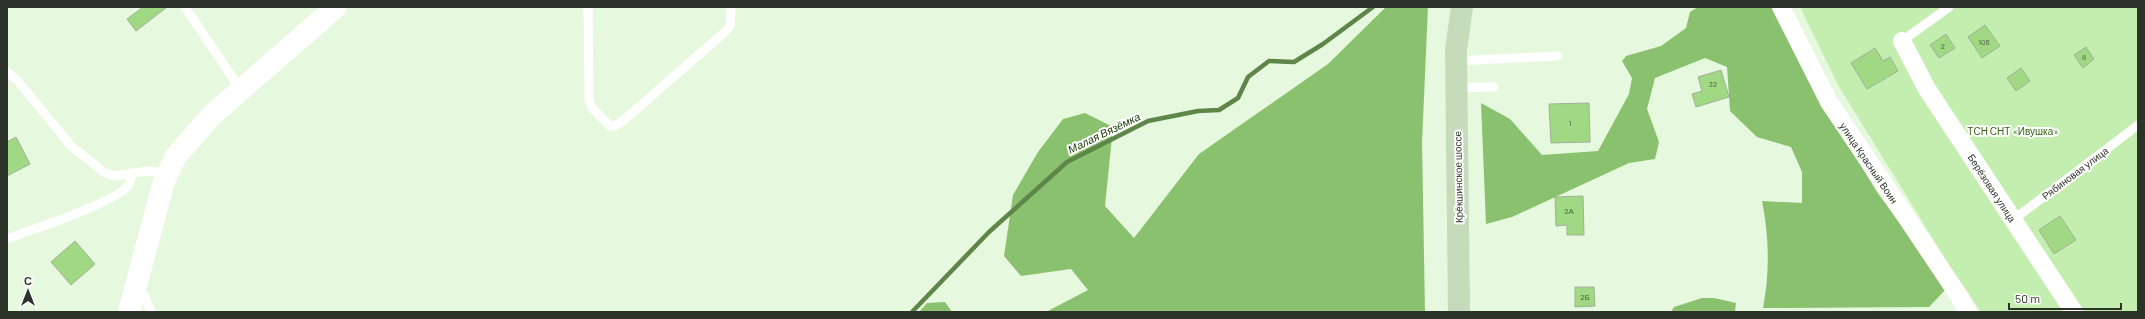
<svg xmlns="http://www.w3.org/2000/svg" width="2145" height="319" viewBox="0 0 2145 319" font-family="Barlow,sans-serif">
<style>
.green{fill:#c4eeb0}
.forest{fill:#8ac16e}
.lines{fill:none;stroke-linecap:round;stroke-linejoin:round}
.stream{stroke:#5e8649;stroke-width:4.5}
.building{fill:#a0d884;stroke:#a0b198}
.service{stroke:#fff;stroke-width:9}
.minor{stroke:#fff;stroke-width:18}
.tertiary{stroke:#fff;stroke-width:22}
.secondary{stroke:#c6dbba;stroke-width:22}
.labels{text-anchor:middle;stroke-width:4;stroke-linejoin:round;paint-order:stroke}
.number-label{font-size:8px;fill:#495c40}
.park-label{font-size:10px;fill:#336510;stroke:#fff}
.street-label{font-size:10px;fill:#2c3329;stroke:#fff}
.water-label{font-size:11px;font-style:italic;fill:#183a00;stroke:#fff}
</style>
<rect width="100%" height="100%" fill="#e6f9de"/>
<path class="green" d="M1800 7H2138V312H1981L1949 265 1838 85Z"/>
<path class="forest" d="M1386 7H1428L1422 142 1425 312H1046L1088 290 1071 269 1021 276 1004 256 1013 195 1038 152 1063 119 1085 113 1113 127 1105 206 1134 238 1199 154 1328 64Z
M1698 7H1773L1836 124 1877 192 1947 288 1929 307 1763 308C1770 272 1769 236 1762 201L1802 203V172L1791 147 1757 137 1730 111 1727 67 1705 58 1655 78 1647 109 1659 142 1655 159 1629 163 1512 217 1486 224 1481 103 1510 119 1542 155 1598 151 1629 94 1632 78 1622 61 1626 56 1661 46 1686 28 1690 12Z
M1702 298H1714L1736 303 1735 312H1671L1674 307Z
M945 302 952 312H919L927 303Z"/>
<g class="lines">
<path class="stream" d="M912 312 989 232 1067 162 1148 121 1198 111 1219 110 1238 98 1248 77 1269 61 1294 62 1323 44 1373 7"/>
</g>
<path class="building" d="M143 7H167L136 31 127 19Z
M1985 25 2000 46 1982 58 1968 37Z
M1946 34 1955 48 1939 58 1930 45Z
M2086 47 2094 59 2083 68 2074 55Z
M1875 48 1883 61 1890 57 1898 71 1867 89 1851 63Z
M2021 68 2030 81 2016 91 2007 78Z
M1721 70 1729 97 1696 107 1692 94 1702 91 1698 77Z
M1589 103 1590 142 1551 143 1549 104Z
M16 137 30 164 7 176V142Z
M1583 196 1584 235H1567V225L1556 226 1555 197Z
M2060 216 2076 240 2054 254 2039 230Z
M75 241 95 264 71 285 51 262Z
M1575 287H1594L1595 306 1575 307Z"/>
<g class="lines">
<path class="service" d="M185 7 241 90
M588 7 589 100 592 108 610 126H615L624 120 726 31 730 26 731 7
M1902 41 1949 7
M1456 61 1557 56
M7 72 18 81 71 146 105 173 114 176 148 171 168 173
M1456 88 1494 87
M2013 220 2138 125
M7 239C33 229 111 204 127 187 131 182 131 178 132 173
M136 290 144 295 151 312"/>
<path class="minor" d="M1781 7 1829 102 1959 296 1968 312
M1902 41 1927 89 2074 312"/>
<path class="tertiary" d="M129 312 164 181 176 156 212 115 336 7"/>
<path class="secondary" d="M1459 312 1456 50 1462 7"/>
</g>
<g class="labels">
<g class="number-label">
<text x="1984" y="45">106</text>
<text x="1943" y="49">2</text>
<text x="2084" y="60">8</text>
<text x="1713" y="87">32</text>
<text x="1570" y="126">1</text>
<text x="1569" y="214">2А</text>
<text x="1585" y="300">2Б</text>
</g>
<g class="park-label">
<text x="2013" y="135">ТСН СНТ «Ивушка»</text>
</g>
<g class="street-label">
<text transform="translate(1869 163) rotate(56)" y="4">улица Красный Воин</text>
<text transform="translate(2075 173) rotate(-37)" y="4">Рябиновая улица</text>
<text transform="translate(1458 177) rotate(-91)" y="4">Крёкшинское шоссе</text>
<text transform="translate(1992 188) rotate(57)" y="4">Берёзовая улица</text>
</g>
<g class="water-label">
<text transform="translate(1104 133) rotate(-26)" y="4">Малая Вязёмка</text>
</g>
</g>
<rect width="2145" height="319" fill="none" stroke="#2c3329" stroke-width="16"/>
<g transform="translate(28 291)" stroke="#ffffff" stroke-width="3" paint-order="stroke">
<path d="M0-3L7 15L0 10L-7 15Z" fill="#2c3329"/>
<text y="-6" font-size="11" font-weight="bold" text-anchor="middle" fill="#2c3329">С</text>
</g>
<path d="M2009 303v6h112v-6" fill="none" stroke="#2c3329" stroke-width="2"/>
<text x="2015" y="303" font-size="12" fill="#2c3329" stroke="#ffffff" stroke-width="3" paint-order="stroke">50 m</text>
</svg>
